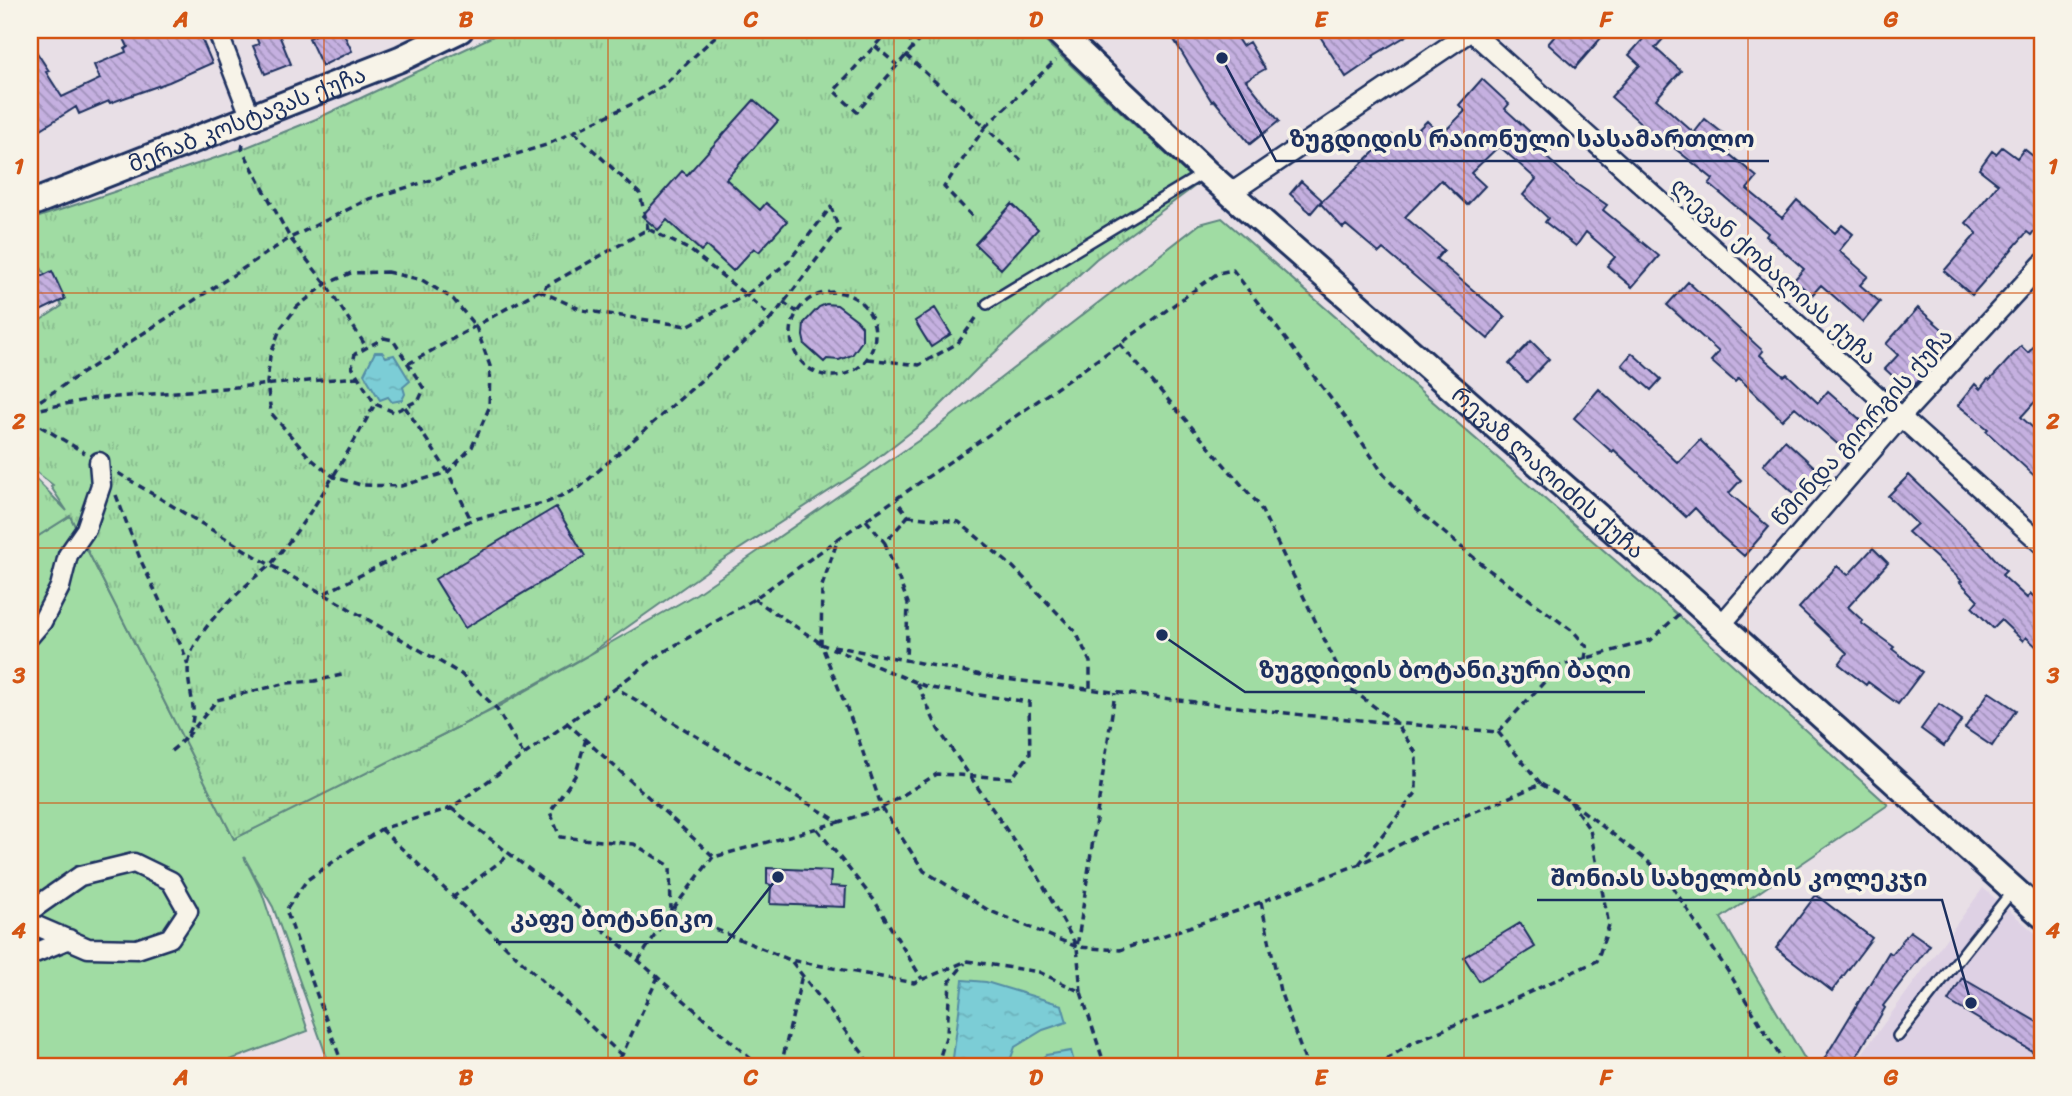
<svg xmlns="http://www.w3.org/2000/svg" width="2072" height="1096" viewBox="0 0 2072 1096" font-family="Sriracha,'Noto Sans Georgian',sans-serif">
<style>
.built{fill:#ded1e4}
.green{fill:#a0dca3;stroke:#5e8680;stroke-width:2}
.park{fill:url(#park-tufts);stroke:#5e8680;stroke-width:2}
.water{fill:url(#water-ripples);stroke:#558ea6;stroke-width:2}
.building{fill:url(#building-back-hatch);stroke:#1b2f5e;stroke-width:2}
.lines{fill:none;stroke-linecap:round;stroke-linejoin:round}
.lane-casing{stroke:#1b2f5e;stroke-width:14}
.street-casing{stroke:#1b2f5e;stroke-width:23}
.secondary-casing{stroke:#1b2f5e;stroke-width:30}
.path{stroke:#1b2f5e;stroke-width:3.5;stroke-dasharray:7 5;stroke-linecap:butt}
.lane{stroke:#f7f3e8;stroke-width:9}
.street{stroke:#f7f3e8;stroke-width:18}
.secondary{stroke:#f7f3e8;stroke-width:24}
.grid{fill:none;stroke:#d45514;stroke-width:2;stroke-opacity:0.55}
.labels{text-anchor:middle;stroke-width:7;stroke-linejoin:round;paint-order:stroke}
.street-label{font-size:23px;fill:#1b2f5e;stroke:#f7f3e8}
.leader{fill:none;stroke:#1b2f5e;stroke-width:2.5}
.callout-dot{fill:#1b2f5e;stroke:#f7f3e8;stroke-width:2.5}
.callout-label{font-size:24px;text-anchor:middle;font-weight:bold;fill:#1b2f5e;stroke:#f7f3e8;stroke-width:7;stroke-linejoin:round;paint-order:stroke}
.neatline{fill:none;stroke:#d45514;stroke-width:2.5}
.grid-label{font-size:23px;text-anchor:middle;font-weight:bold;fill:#d45514}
</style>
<defs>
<pattern id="park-tufts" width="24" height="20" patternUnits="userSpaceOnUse" patternTransform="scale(1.75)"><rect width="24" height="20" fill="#a0dca3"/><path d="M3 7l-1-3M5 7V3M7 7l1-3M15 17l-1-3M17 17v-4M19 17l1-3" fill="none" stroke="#89bd8f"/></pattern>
<pattern id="water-ripples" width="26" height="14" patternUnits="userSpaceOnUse" patternTransform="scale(1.75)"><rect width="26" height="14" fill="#7ccdd6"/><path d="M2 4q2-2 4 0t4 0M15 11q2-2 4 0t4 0" fill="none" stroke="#6bb0ba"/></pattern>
<pattern id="building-back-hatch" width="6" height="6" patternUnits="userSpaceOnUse" patternTransform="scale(1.75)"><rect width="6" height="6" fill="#c5b0e0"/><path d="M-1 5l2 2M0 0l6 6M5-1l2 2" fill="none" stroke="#9f90b9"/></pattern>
</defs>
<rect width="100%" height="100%" fill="#e8dfe6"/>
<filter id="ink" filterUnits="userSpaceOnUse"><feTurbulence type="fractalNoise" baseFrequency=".0143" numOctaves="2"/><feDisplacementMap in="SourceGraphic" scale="14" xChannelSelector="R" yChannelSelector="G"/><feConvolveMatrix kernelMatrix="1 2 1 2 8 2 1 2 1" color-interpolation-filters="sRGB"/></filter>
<g filter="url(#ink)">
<path class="built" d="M1983 888 2042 939V1066H1853Z"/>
<path class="green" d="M1222 218 1678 615 1888 805 1721 918 1809 1066H330L273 907 244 857 262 893 308 1031 214 1066H30V561L32 540 70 516 234 839 496 708 696 594 931 432 1200 224Z"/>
<path class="park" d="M506 30H1033L1198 184 1096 259 977 369 925 421 866 467 718 563 588 655 458 727 234 839 70 516 32 540 30 561V473L67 511 51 487 53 485 36 472 37 458 30 453V327L62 306 30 248V220L242 149 316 119Z"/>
<path class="water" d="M375 352H382L386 357 394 355 410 381 403 387 405 394 402 400 392 402 388 397 380 400 364 374Z
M963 980 986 982 1062 1005 1067 1022 1043 1030 1015 1047 1008 1066H952Z
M1071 1051 1075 1066H1032L1046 1055Z"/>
<path class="building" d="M120 30H198L212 63 169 82 110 103 109 101 79 114 76 107 30 136V42L49 71 46 72 62 97 100 79 94 65 126 52 125 49 128 47Z
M253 30H277L291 64 265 74 253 46 259 44Z
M327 30H342L352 51 322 66 309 38Z
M1168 30H1232L1242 46 1249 42 1265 69 1246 80 1279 121 1250 144 1214 100 1212 102Z
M1316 30H1416L1373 56 1374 58 1346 77Z
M1560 30H1608L1575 68 1548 44Z
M1651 30H1671L1655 48 1681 71 1656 99 1694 133 1705 119 1735 143 1728 153 1757 177 1747 189 1782 218 1797 200 1835 233 1842 225 1853 234 1839 251 1868 276 1860 285 1880 302 1863 322 1821 285 1812 295 1794 280 1804 269 1766 236 1768 233 1709 184 1713 179 1663 139 1661 141 1611 97 1640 65 1629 55Z
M1482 79 1509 104 1505 109 1551 151 1546 157 1575 183 1607 205 1603 210 1659 256 1632 287 1607 266 1615 257 1586 232 1576 246 1545 222 1548 218 1523 195 1536 179 1499 146 1471 173 1485 186 1467 205 1441 180 1405 217 1444 250 1436 259 1505 317 1488 339 1383 249 1379 253 1346 225 1343 228 1320 203 1392 135 1402 145 1427 121 1441 135 1465 111 1459 105Z
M754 100 778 121 726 179 760 210 766 203 787 221 759 252 754 248 733 271 706 246 701 251 667 220 658 230 642 216 682 171 687 175Z
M2002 147 2017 158 2024 149 2042 163V220L2031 235 2027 232 1972 295 1944 271 1977 233 1966 223 1998 184 1979 169 1992 151 1996 154Z
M1301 181 1322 200 1311 213 1290 194Z
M1012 204 1038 229 1001 269 975 244Z
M52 271 65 299 30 316V282Z
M1688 282 1763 351 1760 355 1784 376 1787 374 1818 403 1828 391 1863 422 1841 447 1795 407 1782 420 1739 378 1735 382 1711 361 1719 352 1667 305Z
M826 304 837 305 857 320 862 326V341L852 355 839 360 827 359 824 362 805 345 803 336 804 323 819 307Z
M935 308 951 334 931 347 915 321Z
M1918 308 1956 341 1909 391 1885 369 1898 355 1886 344Z
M2042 337V394L2021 417 2042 436V483L1986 431 1988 429 1958 405 1975 384 1980 389 1988 379 1990 380 2021 346 2028 353Z
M1531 341 1549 359 1527 382 1509 364Z
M1632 353 1661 379 1651 390 1622 365Z
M1599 389 1678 463 1700 440 1741 480 1729 493 1769 527 1744 556 1721 536 1695 508 1686 517 1614 450 1612 452 1574 418Z
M1785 440 1818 470 1796 495 1763 465Z
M1909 475 1987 550 2006 571 2002 575 2027 598 2031 594 2042 605V652L2026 637 2023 641 2001 620 1993 628 1972 607 1978 600 1960 582 1962 581 1908 532 1917 524 1888 496Z
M556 507 585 556 465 628 435 579Z
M1873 548 1888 563 1848 607 1863 621 1861 623 1894 647 1892 649 1922 672 1898 704 1868 682 1866 685 1839 664 1847 653 1799 608 1837 566 1848 575Z
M1989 692 2016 710 1992 746 1965 728Z
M1939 704 1962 720 1944 746 1921 729Z
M767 868 831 871 830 886 846 887 845 907 770 904 771 885 767 884Z
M1816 895 1872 938 1832 991 1776 948Z
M1520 923 1535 947 1479 981 1464 957Z
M1910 931 1930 945 1883 1006 1885 1008 1851 1066H1832L1823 1061 1889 952 1892 954Z
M1962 978 2042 1025V1057L1948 1001Z"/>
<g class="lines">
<defs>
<path id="lane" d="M987 304 1204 173
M1898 1036 2013 890"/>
<path id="street" d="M217 30 251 118
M1231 193 1471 31 2042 544
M1721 625 1900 418 2042 264
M30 636 42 622 60 587 68 555 86 529 101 485 99 462
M30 911 80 876 134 863 171 881 188 911 170 938 137 949 88 948 30 923
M30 955 69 939"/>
<g id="secondary">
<path id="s1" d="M1056 30 1206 172 1692 599 2042 915"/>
<path id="s2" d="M30 204 400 59 460 30"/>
</g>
</defs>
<use href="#lane" class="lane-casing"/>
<use href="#street" class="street-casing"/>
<use href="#secondary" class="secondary-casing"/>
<path class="path" d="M876 30 883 36
M889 30 834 91 857 112 928 30
M897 30 915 45
M875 46 897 65
M906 55 985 127 1056 60
M574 132 640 194 648 229
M243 144 242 149 290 238 326 284 367 348
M972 216 944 187 985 127 1021 160
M387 272 422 280 453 299 476 327 490 366 489 408 472 447 448 472 401 486 361 485 334 477 310 458 271 413 267 383 270 356 280 329 297 307 326 284 351 273Z
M791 334a42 42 0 1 1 84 0a42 42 0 1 1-84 0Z
M783 302 797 312
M384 338 393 340 424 389 419 400 394 412 375 404 352 367 355 354Z
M1120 344 1259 505 1347 686 1396 723 1416 753V793L1359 864
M868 359 919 365 958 343 979 314
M408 364 648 229 690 250 746 295 788 262 831 207 839 230 772 318 746 295 687 326 582 310 540 291
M30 407 290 238 369 199 546 145 634 103 663 86 722 30
M405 407 448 472 471 520
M30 411 91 399 358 377
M30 420 85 453
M118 473 270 565 324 594 461 674 496 708 523 754
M116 495 141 561 183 650 188 665
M908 516 959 522 1013 567 1076 632 1090 662V690
M866 520 885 543 908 516 896 500
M885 543 908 603 906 661
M325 593 471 520 548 502 580 487 772 318
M754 599 822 644
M833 646 997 678 1303 715 1498 732 1559 666 1651 640 1679 614
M917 683 938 729 1038 876 1076 945
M616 687 662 653 754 599 837 540
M566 722 714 857 839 822
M1498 732 1541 784 1428 831 1357 865 1237 911 1120 950 1077 947 988 910 924 871 882 808 855 729 821 644 822 586 838 539 1120 344 1218 273 1233 270 1348 421 1384 475 1416 509 1485 567 1574 632 1587 647 1585 659
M187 737 217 700 287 683 315 681 346 674
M586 739 575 776 550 812 560 837 634 844 670 866 671 911
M171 751C218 715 172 685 195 645 208 620 231 600 251 581 257 575 265 570 271 564 311 517 345 458 375 404
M1541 784 1570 801 1664 874 1731 976 1786 1066
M451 808 575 905 759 1066
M381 829 633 1066
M817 829 874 900 922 979
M452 898 509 855
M1261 902 1280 991 1307 1066
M673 909 713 857
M638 961 671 911 790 960 914 983 967 961 1039 972 1081 992 1105 1066
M792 962 864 1055 869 1066
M1081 992 1077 947 1115 693
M343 1066 286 910 307 880 381 829 451 808 616 688 839 822 882 808 937 774 1012 778 1030 754 1029 702 930 688 821 644
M610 1066 622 1055 658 977
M781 1066 802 975
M937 1066 947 1034 950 981 965 963
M1376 1066 1412 1043 1506 1003 1597 961 1609 925 1590 830 1570 801"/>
<use href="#lane" class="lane"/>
<use href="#street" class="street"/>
<use href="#secondary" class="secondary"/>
</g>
</g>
<path class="grid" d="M324 30V1066M608 30V1066M894 30V1066M1178 30V1066M1464 30V1066M1748 30V1066M30 293H2042M30 548H2042M30 803H2042"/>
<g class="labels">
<g class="street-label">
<text dy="8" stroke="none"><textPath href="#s2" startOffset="233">მერაბ კოსტავას ქუჩა</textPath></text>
<text transform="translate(1774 271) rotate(42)" y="8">ლევან ქობალიას ქუჩა</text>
<text transform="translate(1862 427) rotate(-48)" y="8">წმინდა გიორგის ქუჩა</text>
<text dy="8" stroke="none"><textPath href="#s1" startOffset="662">რევაზ ლაღიძის ქუჩა</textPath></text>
</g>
</g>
<path class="leader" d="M1222 58L1276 161H1769M1162 635L1245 692H1645M1971 1003L1942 900H1537M778 877L727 942H496"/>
<g class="callout-dot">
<circle cx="1222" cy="58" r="7"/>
<circle cx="1162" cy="635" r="7"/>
<circle cx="1971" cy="1003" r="7"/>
<circle cx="778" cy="877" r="7"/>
</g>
<g class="callout-label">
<text x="1522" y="147">ზუგდიდის რაიონული სასამართლო</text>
<text x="1445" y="678">ზუგდიდის ბოტანიკური ბაღი</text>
<text x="1739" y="886">შონიას სახელობის კოლეკჯი</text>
<text x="612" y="927">კაფე ბოტანიკო</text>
</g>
<rect width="2072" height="1096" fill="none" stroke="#f7f3e8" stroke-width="77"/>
<rect x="38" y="38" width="1996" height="1020" class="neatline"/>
<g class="grid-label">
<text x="181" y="27">A</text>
<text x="466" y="27">B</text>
<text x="751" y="27">C</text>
<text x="1036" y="27">D</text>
<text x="1321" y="27">E</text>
<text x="1606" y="27">F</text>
<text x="1891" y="27">G</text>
<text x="19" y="174">1</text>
<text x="2053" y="174">1</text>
<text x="19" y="429">2</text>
<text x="2053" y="429">2</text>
<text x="19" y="683">3</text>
<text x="2053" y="683">3</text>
<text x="19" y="938">4</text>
<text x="2053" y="938">4</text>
<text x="181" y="1085">A</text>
<text x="466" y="1085">B</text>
<text x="751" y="1085">C</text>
<text x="1036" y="1085">D</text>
<text x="1321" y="1085">E</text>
<text x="1606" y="1085">F</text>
<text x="1891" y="1085">G</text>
</g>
</svg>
